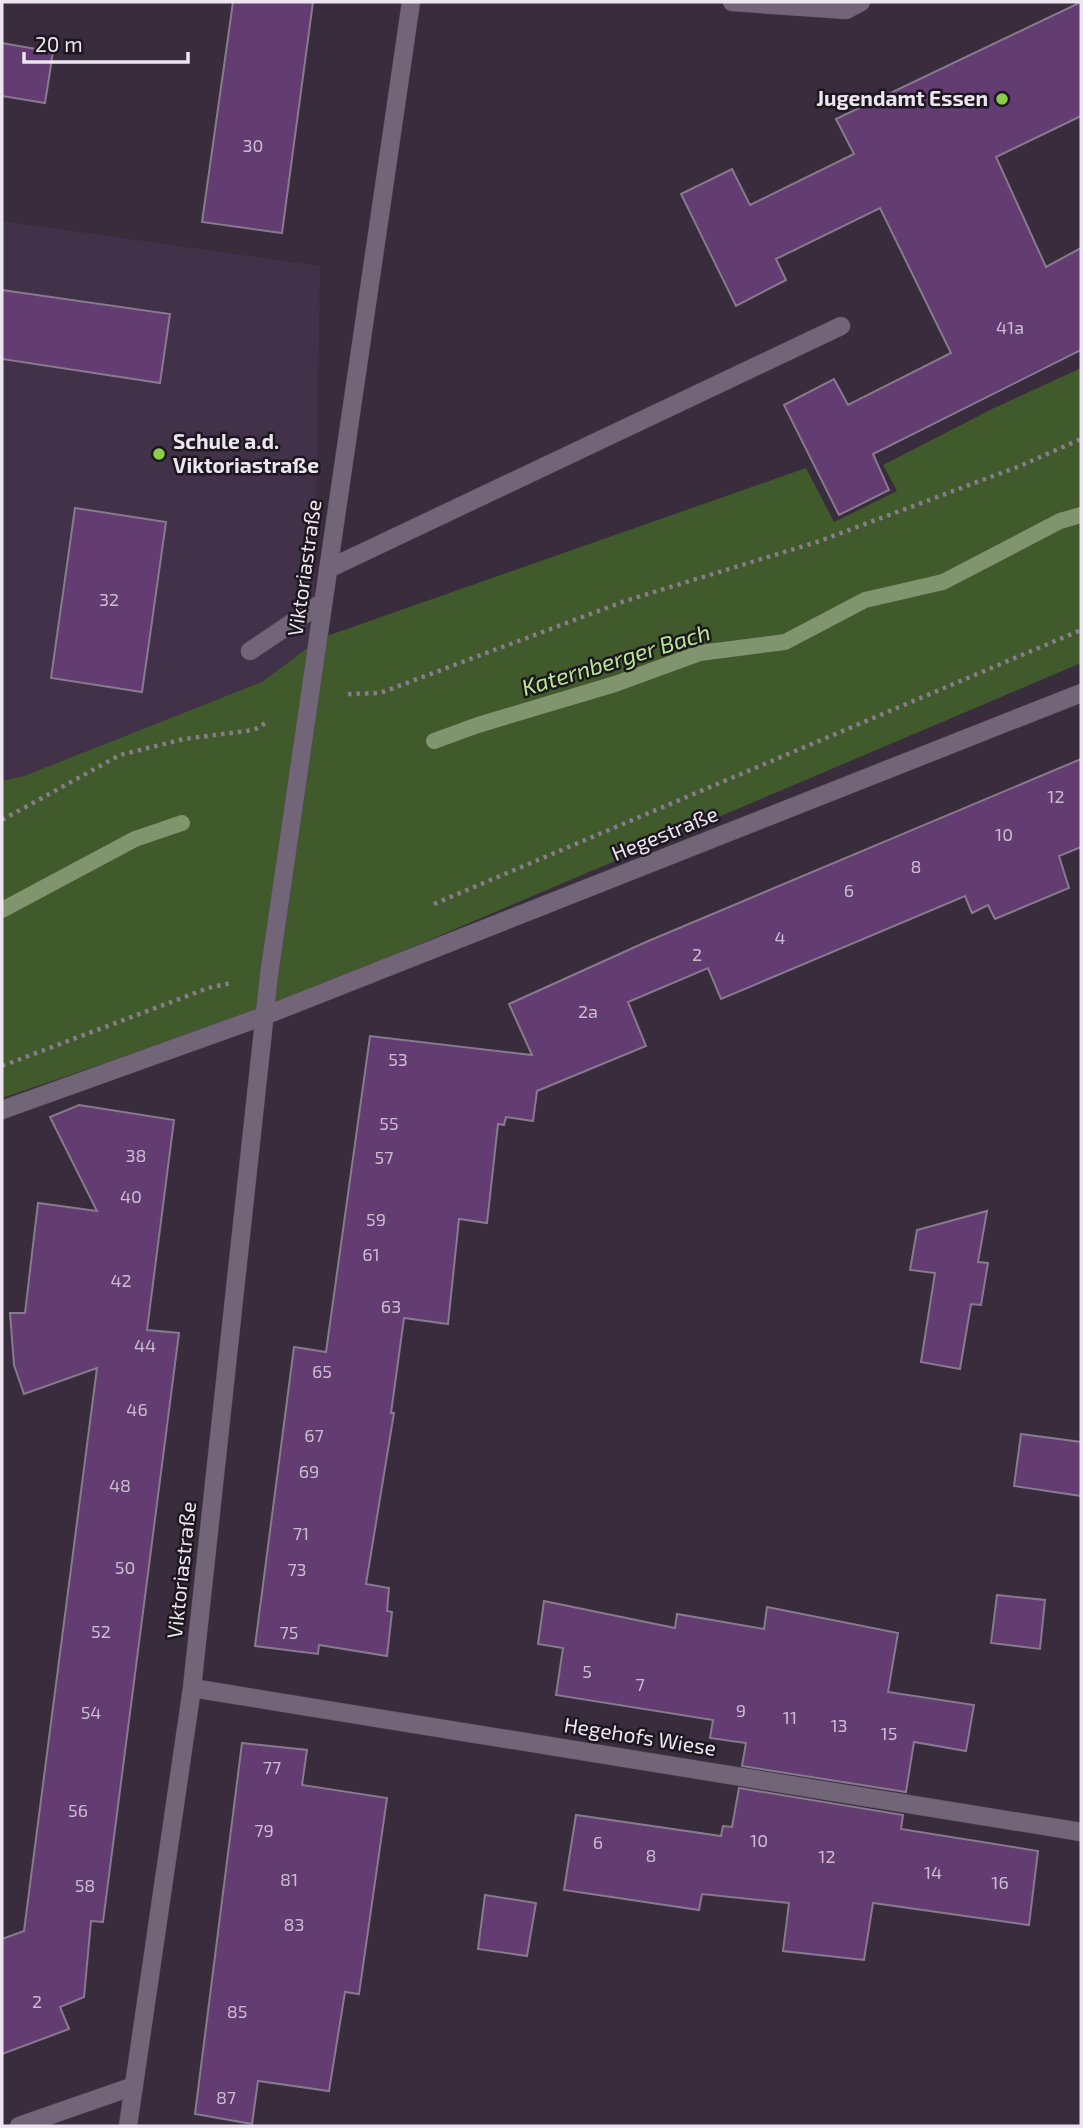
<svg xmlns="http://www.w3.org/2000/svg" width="1083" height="2128" viewBox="0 0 1083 2128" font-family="'Exo 2',sans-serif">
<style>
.built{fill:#423249}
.green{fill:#405a2b}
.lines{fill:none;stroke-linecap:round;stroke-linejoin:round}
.stream{stroke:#80956e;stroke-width:16}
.building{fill:#633c71;stroke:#887a8e;stroke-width:2}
.minor-casing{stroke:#554a59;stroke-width:19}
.path{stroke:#877c8b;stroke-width:4.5;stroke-dasharray:3.5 5;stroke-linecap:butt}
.minor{stroke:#736578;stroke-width:18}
.poi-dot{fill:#8ace47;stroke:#1d171f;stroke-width:2.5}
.labels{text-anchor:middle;stroke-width:5;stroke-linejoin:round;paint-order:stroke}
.number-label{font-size:18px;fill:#cabbd0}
.poi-label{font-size:21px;font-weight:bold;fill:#ede5f0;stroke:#1d171f;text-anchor:end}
.street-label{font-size:21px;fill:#ede5f0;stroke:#1d171f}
.water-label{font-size:23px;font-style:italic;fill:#b8e992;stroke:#1d171f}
</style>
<rect width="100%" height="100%" fill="#392c3d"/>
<path class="built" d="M2 221 320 266 314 643 262 682 24 776 2 781Z"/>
<path class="green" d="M1081 368V663L267 1009 324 637 806 468 834 522 897 491 883 465 992 409Z
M314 643 258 1011 2 1098V781L24 776 262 682Z"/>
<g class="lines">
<path class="stream" d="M434 741 478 725 615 684 700 653 785 642 865 600 943 582 1060 521 1081 515
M2 910 135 839 182 823"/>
</g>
<path class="building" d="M233 2H313L282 233 202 222Z
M1081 2V116L996 157 1046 267 1081 248V350L873 454 889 490 839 515 784 405 834 379 848 405 951 353 880 208 776 259 786 280 736 306 681 194 732 169 750 205 854 154 836 119Z
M2 43 53 52 45 103 2 96Z
M2 290 170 314 160 383 2 359Z
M75 508 166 522 142 692 51 678Z
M1081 759V847L1059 856 1069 888 995 919 988 905 972 913 965 896 721 999 708 968 628 1002 646 1046 537 1091 533 1121 506 1117 504 1125 498 1124 487 1223 459 1219 448 1324 404 1318 391 1413H394L366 1584 389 1588 387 1611 392 1612 387 1656 319 1645 318 1654 255 1646 294 1347 326 1352 370 1036 532 1055 509 1004 646 942Z
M79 1105 174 1120 147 1330 179 1333 103 1922 91 1921 84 1997 60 2007 69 2029 2 2054V1939L24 1931 97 1368 24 1394 14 1365 10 1313H25L38 1203 97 1211 50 1117Z
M987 1211 978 1262 988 1263 981 1305 971 1304 960 1369 921 1362 935 1273 910 1270 917 1230Z
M1021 1434 1081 1442V1496L1014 1486Z
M997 1595 1045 1600 1040 1649 991 1643Z
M544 1601 675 1628 677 1614 764 1629 767 1607 898 1633 888 1692 974 1705 966 1751 914 1742 906 1792 742 1766 746 1743 710 1738 713 1720 556 1695 563 1648 538 1644Z
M242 1743 307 1750 302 1785 387 1798 359 1994 345 1992 329 2091 258 2081 252 2124 195 2114Z
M739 1788 903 1815 901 1829 1038 1851 1029 1925 873 1903 864 1960 783 1951 789 1903 702 1894 699 1910 564 1890 576 1815 721 1836 723 1826 732 1827Z
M485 1895 536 1903 527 1956 478 1949Z"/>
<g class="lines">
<defs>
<path id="minor" d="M732 2 846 10 861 2
M328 569 841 326
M250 651 323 602
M2 1110 264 1016 1081 693
M192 1688 1081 1832
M19 2126 134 2086
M128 2126 192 1688 269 975 411 2"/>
</defs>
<use href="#minor" class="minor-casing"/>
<path class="path" d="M348 694 380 693 625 601 817 542 1020 466 1081 439
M2 820 120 755 184 739 254 730 267 722
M434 904 1081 630
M2 1066 208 988 231 983"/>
<use href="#minor" class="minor"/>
</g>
<g class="poi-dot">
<circle cx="1002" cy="99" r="7"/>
<circle cx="159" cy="454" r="7"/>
</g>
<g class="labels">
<g class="number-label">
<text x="253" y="152">30</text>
<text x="1010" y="334">41a</text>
<text x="109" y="606">32</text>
<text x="1056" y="803">12</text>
<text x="1004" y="841">10</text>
<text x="916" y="873">8</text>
<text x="849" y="897">6</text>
<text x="780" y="944">4</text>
<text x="697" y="961">2</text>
<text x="588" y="1018">2a</text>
<text x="398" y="1066">53</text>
<text x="389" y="1130">55</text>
<text x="136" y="1162">38</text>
<text x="384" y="1164">57</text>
<text x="131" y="1203">40</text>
<text x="376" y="1226">59</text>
<text x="371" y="1261">61</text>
<text x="121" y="1287">42</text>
<text x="391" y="1313">63</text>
<text x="145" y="1352">44</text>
<text x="322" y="1378">65</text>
<text x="137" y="1416">46</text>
<text x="314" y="1442">67</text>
<text x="309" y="1478">69</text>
<text x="120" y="1492">48</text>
<text x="301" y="1540">71</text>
<text x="125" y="1574">50</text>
<text x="297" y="1576">73</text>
<text x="101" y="1638">52</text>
<text x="289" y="1639">75</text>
<text x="587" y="1678">5</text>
<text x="640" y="1691">7</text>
<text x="741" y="1717">9</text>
<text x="91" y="1719">54</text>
<text x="790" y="1724">11</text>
<text x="839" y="1732">13</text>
<text x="889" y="1740">15</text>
<text x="272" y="1774">77</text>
<text x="78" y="1817">56</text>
<text x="264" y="1837">79</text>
<text x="759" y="1847">10</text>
<text x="598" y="1849">6</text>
<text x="651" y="1862">8</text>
<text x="827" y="1863">12</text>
<text x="933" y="1879">14</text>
<text x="289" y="1886">81</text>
<text x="1000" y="1889">16</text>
<text x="85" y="1892">58</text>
<text x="294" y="1931">83</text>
<text x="37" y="2008">2</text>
<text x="237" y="2018">85</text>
<text x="226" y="2104">87</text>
</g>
<g class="poi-label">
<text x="988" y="106">Jugendamt Essen</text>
<text x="173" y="449" text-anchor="start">Schule a.d.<tspan x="173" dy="24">Viktoriastraße</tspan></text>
</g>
<g class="street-label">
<text transform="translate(305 568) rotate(-82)" y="7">Viktoriastraße</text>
<text transform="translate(665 834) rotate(-22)" y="7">Hegestraße</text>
<text transform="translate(182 1570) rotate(-84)" y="7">Viktoriastraße</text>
<text transform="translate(640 1737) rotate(9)" y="7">Hegehofs Wiese</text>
</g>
<g class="water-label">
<text transform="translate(616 660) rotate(-17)" y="8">Katernberger Bach</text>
</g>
</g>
<rect width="1083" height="2128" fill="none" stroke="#ede5f0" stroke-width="7"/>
<path d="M24 52v10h164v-10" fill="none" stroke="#ede5f0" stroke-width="3.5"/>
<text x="35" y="52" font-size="21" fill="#ede5f0" stroke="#1d171f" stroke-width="5" paint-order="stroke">20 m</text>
</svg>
